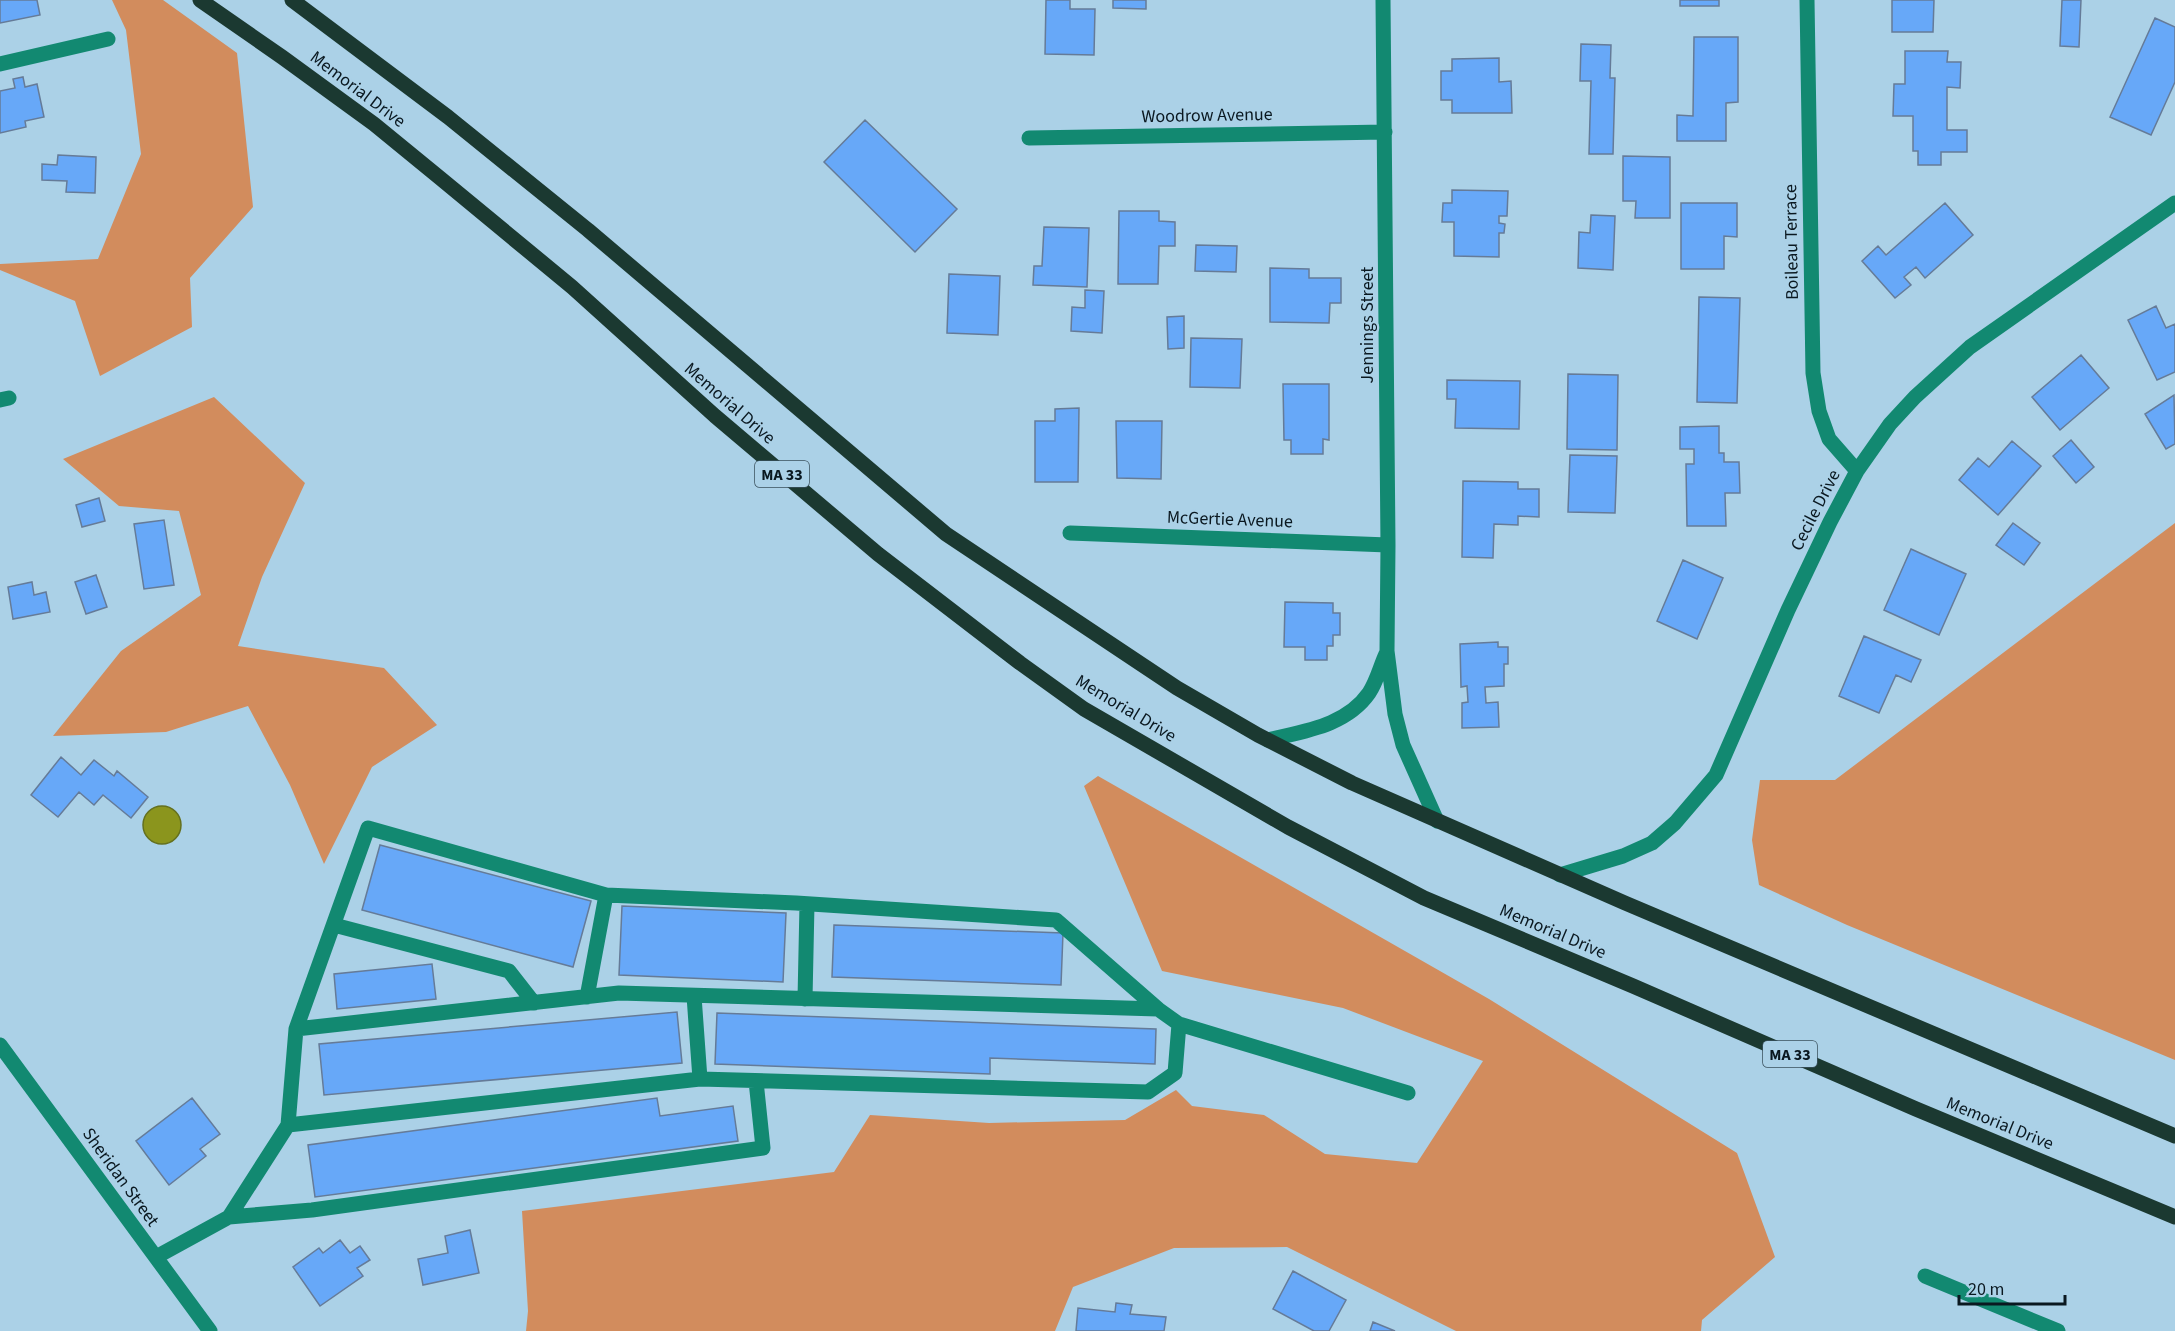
<svg xmlns="http://www.w3.org/2000/svg" width="2175" height="1331" viewBox="0 0 2175 1331" font-family="'Source Sans 3',sans-serif">
<style>
.green{fill:#d28c5d}
.water{fill:#8b951d;stroke:#64701e;stroke-width:1.5}
.building{fill:#67a8f8;stroke:#657b98;stroke-width:1.5}
.lines{fill:none;stroke-linecap:round;stroke-linejoin:round}
.minor{stroke:#128971;stroke-width:15}
.major{stroke:#1b3931;stroke-width:15}
.labels{text-anchor:middle;stroke-width:4.5;stroke-linejoin:round;paint-order:stroke}
.shield{fill:#abd1e7;stroke:#3a505c;stroke-width:1.5}
.shield-label{font-size:16px;font-weight:bold;fill:#0a1820}
.street-label{font-size:18px;fill:#0a1820;stroke:#abd1e7}
</style>
<rect width="100%" height="100%" fill="#abd1e7"/>
<path class="green" d="M112 0H163L237 53 253 207 190 278 192 327 100 376 75 301 0 270V264L98 259 141 154 126 30Z
M214 397 305 483 262 577 238 646 384 668 437 725 372 767 324 864 290 785 248 706 166 732 53 736 121 651 201 595 179 511 119 506 63 459Z
M2175 523V1060L1847 925 1759 885 1752 840 1760 780H1835Z
M1098 776 1489 999 1737 1153 1775 1257 1702 1320 1701 1331H1456L1287 1247 1174 1248 1073 1287 1055 1331H526L528 1311 522 1211 834 1172 870 1115 989 1123 1125 1120 1176 1090 1192 1106 1264 1115 1325 1154 1417 1163 1483 1061 1343 1008 1162 971 1084 786Z"/>
<path class="water" d="M143 825a19 19 0 1 1 38 0a19 19 0 1 1-38 0Z"/>
<path class="building" d="M0 0H37L40 15 0 23Z
M1046 0H1070V9H1095L1094 55 1045 54Z
M1113 0H1146V9L1113 8Z
M1680 0H1719V6H1680Z
M1892 0H1934L1933 32H1892Z
M2062 0H2081L2079 47 2060 46Z
M2155 18 2175 27V82L2151 135 2110 117Z
M1694 37H1738V102L1726 103V141H1677V115L1693 116Z
M1581 44 1611 45 1610 78H1615L1613 154H1589L1591 81H1580Z
M1905 51H1948L1947 62H1961L1960 88 1947 87V130H1967V152H1941V165H1918V151H1913V116H1893L1894 84H1905Z
M1499 58V82L1511 81 1512 113H1452V100H1441V71H1452V59Z
M23 77 25 87 37 84 44 117 25 121 26 127 0 133V91L15 88 13 79Z
M865 120 957 209 915 252 824 162Z
M58 155 96 157 95 193 66 192 67 181 42 180V164L57 165Z
M1623 156 1670 157V218H1635L1636 201H1623Z
M1452 190 1508 191 1507 216H1499V223L1505 224 1504 233H1499V257L1454 256V222H1442L1443 203H1452Z
M1681 203H1737V237L1724 236V269H1681Z
M1945 203 1973 235 1925 278 1916 267 1904 277 1911 285 1895 298 1862 261 1878 246 1886 255Z
M1119 211H1159V221L1175 222V246H1159L1158 284H1118Z
M1591 215 1615 216 1613 270 1578 268 1579 232 1590 233Z
M1044 227 1089 228 1087 287 1033 285 1034 266H1042Z
M1196 245 1237 246 1236 272 1195 271Z
M1270 268 1309 269V278H1341V303H1330L1329 323 1270 322Z
M949 274 1000 276 998 335 947 333Z
M1085 290 1104 291 1102 333 1071 331 1072 307 1085 308Z
M1699 297 1740 298 1737 403 1697 402Z
M2156 306 2166 328 2175 324V372L2157 380 2128 320Z
M1184 316V348L1168 349 1167 317Z
M1191 338 1242 339 1240 388 1190 387Z
M2081 355 2109 388 2060 430 2032 397Z
M1568 374 1618 375 1617 450 1567 449Z
M1447 380 1520 381 1519 429 1455 428 1456 399H1447Z
M1283 384H1329V440L1323 439V454H1291V440H1284Z
M2174 395 2175 444 2166 449 2145 414Z
M1079 408 1078 482H1035V421H1055V409Z
M1116 421H1162L1161 479 1117 478Z
M1719 426V453H1724V462H1739L1740 493H1725L1726 526H1687L1686 464H1694V449H1680V427Z
M2071 440 2094 467 2076 483 2053 456Z
M2012 441 2041 466 1998 515 1959 480 1978 458 1989 467Z
M1570 455 1617 456 1615 513 1568 512Z
M1463 481 1518 482V489H1539V517L1518 516V525L1494 524 1493 558 1462 557Z
M99 498 105 521 82 527 76 505Z
M164 520 174 585 144 589 134 524Z
M2013 523 2040 543 2024 565 1996 545Z
M1911 549 1966 574 1939 635 1884 610Z
M1683 560 1723 578 1697 639 1657 621Z
M96 575 107 607 86 614 75 582Z
M32 582 34 595 46 592 50 612 13 619 8 587Z
M1285 602 1333 603V613H1340V635H1333V646H1327V660H1305V647H1284Z
M1864 636 1921 660 1911 682 1896 675 1879 713 1839 696Z
M1498 642V647H1508V664H1504V686L1485 687 1486 703 1498 702 1499 727 1462 728V703L1468 702 1467 686 1461 687 1460 644Z
M61 757 81 775 94 760 114 776 117 771 148 797 131 818 103 795 94 805 79 792 58 817 31 795Z
M380 845 591 901 573 967 362 910Z
M622 906 786 913 783 982 619 975Z
M834 925 1063 933 1061 985 832 977Z
M432 964 436 999 337 1009 334 974Z
M677 1012 682 1063 324 1095 319 1044Z
M717 1013 1156 1029 1155 1064 990 1058V1074L715 1064Z
M192 1098 220 1134 200 1149 206 1156 169 1185 136 1141Z
M657 1098 660 1116 733 1106 738 1141 315 1197 308 1145Z
M470 1230 479 1273 423 1285 418 1259 448 1253 445 1236Z
M340 1240 350 1253 360 1246 370 1260 357 1268 363 1276 320 1306 293 1267 319 1248 323 1253Z
M1293 1271 1346 1300 1329 1331H1314L1273 1309Z
M1116 1303 1132 1305 1130 1314 1166 1317 1164 1331H1076L1078 1308 1115 1312Z
M1373 1322 1395 1331H1370Z"/>
<g class="lines">
<path class="minor" d="M1383 0 1388 545 1387 651 1395 714 1403 745 1437 821
M1807 0 1813 373 1819 411 1829 439 1857 471
M0 64 108 39
M1029 138 1385 132
M0 400 9 398
M1070 533 1388 545
M1268 740C1304 731 1346 726 1369 693 1377 681 1380 667 1386 654
M1560 875 1623 856 1652 843 1675 823 1716 775 1788 610 1830 522 1857 471 1890 424 1915 397 1970 347 2175 203
M334 925 509 971 534 1003
M694 996 700 1079
M587 997 606 895
M805 999 807 904
M1179 1024 1408 1093
M296 1029 368 828 606 895 796 903 1056 920 1158 1009
M0 1045 210 1331
M229 1217 312 1210 763 1148 756 1081
M156 1257 229 1217 288 1125 296 1029 619 993 1158 1009 1179 1024 1175 1073 1148 1092 700 1079 288 1125
M1925 1276 2058 1331"/>
<path class="major" d="M200 0 282 57 374 124 440 178 572 287 715 416 878 554 1020 663 1084 709 1288 827 1424 898 1633 986 1916 1109 2175 1217
M292 0 448 117 588 230 946 534 1177 688 1258 735 1352 783 1625 903 2175 1136"/>
</g>
<g class="labels">
<g class="shield">
<rect x="755" y="461" width="54" height="26" rx="4.5"/>
<rect x="1763" y="1041" width="54" height="26" rx="4.5"/>
</g>
<g class="shield-label">
<text x="782" y="480">MA 33</text>
<text x="1790" y="1060">MA 33</text>
</g>
<g class="street-label">
<text transform="translate(358 89) rotate(37)" y="6">Memorial Drive</text>
<text transform="translate(1207 115) rotate(-1)" y="6">Woodrow Avenue</text>
<text transform="translate(1791 242) rotate(-91)" y="6">Boileau Terrace</text>
<text transform="translate(1367 325) rotate(-90)" y="6">Jennings Street</text>
<text transform="translate(730 403) rotate(41)" y="6">Memorial Drive</text>
<text transform="translate(1815 510) rotate(-63)" y="6">Cecile Drive</text>
<text transform="translate(1230 519) rotate(2)" y="6">McGertie Avenue</text>
<text transform="translate(1126 708) rotate(31)" y="6">Memorial Drive</text>
<text transform="translate(1553 931) rotate(23)" y="6">Memorial Drive</text>
<text transform="translate(2000 1123) rotate(22)" y="6">Memorial Drive</text>
<text transform="translate(121 1177) rotate(54)" y="6">Sheridan Street</text>
</g>
</g>
<path d="M1959 1295v9h106v-9" fill="none" stroke="#0a1820" stroke-width="3"/>
<text x="1968" y="1295" font-size="18" fill="#0a1820" stroke="#abd1e7" stroke-width="4.5" paint-order="stroke">20 m</text>
</svg>
